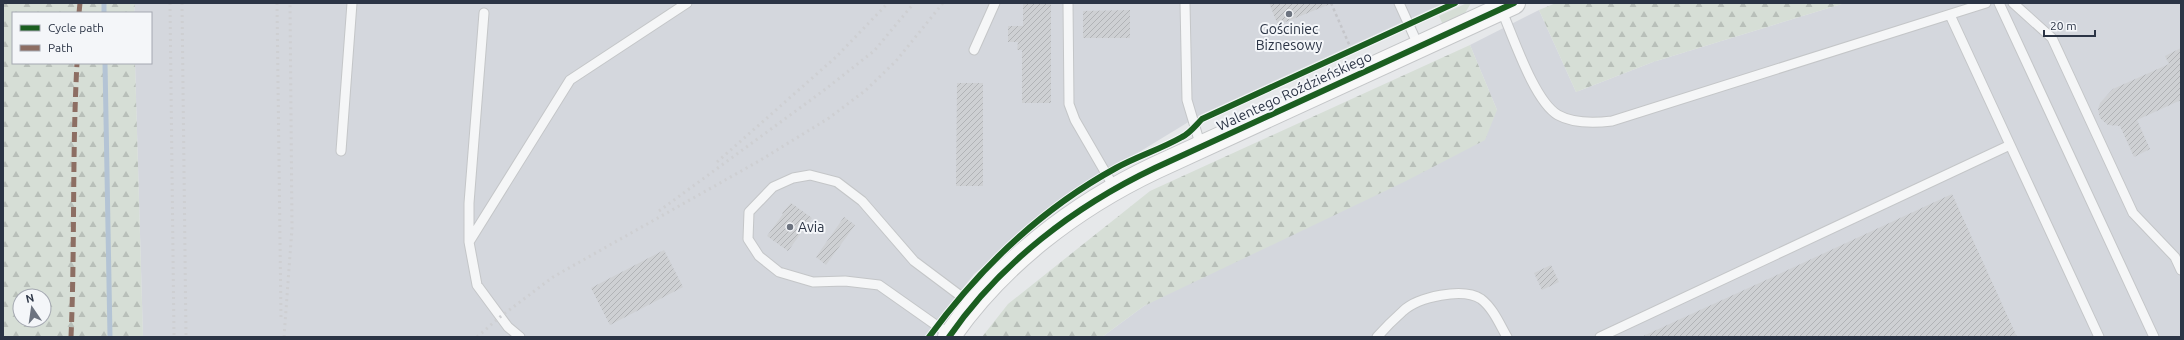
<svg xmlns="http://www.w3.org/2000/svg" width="2184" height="340" viewBox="0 0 2184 340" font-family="Ubuntu,sans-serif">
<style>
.built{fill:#d4d7dd}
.grass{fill:#d6ded6}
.forest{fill:url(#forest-firs);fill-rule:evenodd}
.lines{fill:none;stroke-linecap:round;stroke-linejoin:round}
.stream{stroke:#b4c4d5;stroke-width:5}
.building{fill:url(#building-hatch)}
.lane-casing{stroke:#c4c6c8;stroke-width:11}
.secondary-casing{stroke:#c4c6c8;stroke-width:24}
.path{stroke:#c5c6ca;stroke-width:2.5;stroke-dasharray:3 3;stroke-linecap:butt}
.lane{stroke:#f5f6f7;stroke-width:9}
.secondary{stroke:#f8f8f8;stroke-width:22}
.rail{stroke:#cecfd2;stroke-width:3;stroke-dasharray:2 4;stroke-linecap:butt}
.quiet{stroke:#8d6e63;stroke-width:5;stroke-dasharray:10 5;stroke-linecap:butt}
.cycleway-casing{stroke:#f4f6f9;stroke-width:8}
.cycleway{stroke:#1b5e20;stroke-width:6}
.poi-dot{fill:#6c737f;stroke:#f4f6f9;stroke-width:1.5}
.labels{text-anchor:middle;stroke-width:4;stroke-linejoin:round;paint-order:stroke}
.poi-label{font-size:14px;fill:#2b3445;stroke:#f4f6f9}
.street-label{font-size:14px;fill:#2b3445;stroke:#f4f6f9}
</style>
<defs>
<pattern id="forest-firs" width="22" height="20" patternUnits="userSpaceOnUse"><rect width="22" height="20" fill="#d6ded6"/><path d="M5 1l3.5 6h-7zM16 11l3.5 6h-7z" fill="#b8bfb9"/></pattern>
<pattern id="building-hatch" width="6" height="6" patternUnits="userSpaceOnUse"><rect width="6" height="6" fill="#ced0d3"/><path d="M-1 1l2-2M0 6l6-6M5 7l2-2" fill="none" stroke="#b1b3b6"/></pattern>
</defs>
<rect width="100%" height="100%" fill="#e6e8ea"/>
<path class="built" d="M135 3H1444L1200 115 1085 185 974 274 925 337H143L135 63H151V13H134Z
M1845 3H2181V337H1102L1144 306 1497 110 1470 45 1539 10 1576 92 1653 62Z"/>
<path class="grass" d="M1467 3H1471L1465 13 1443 25 1439 16Z"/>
<path class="forest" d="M3 3H135L134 13H13V63H135L143 337H3ZM20 296H44V320H20Z
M1556 3H1845L1653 62 1576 92 1539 10Z
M1470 45 1497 110 1485 140 1406 181 1144 306 1102 337H982L1008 304 1150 191Z"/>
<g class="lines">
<path class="stream" d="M104 3V13
M105 63 110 337"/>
</g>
<path class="building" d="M1023 3H1051V103H1022V50H1017L1018 42H1008V26H1023Z
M1269 3H1330V4L1278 25Z
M1130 10V38H1083V11Z
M2181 48V100L2137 120 2150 149 2134 157 2120 126 2108 125 2100 118 2098 109 2100 103 2113 89 2169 64 2165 56Z
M957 83H983V186H956Z
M1952 194 2017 337H1641L1777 275Z
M791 203 812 218 788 251 767 236 783 214 782 213Z
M844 217 855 225 826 265 816 257Z
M664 250 683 287 610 325 591 288Z
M1551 265 1559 282 1542 290 1534 273Z"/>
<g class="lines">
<defs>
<path id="lane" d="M1068 3 1069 104 1075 120 1115 189
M1185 3 1187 100 1201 147
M1399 3 1419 47
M1999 3 2154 337
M2013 3 2052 38 2133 213 2175 257 2181 270
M1501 9C1513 36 1534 101 1558 115 1574 124 1595 123 1612 121L1986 3
M484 13 469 203V242L477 285 508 327 520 337
M1950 15 2099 337
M974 50 995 3
M341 151 352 3
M469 242 570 80 687 3
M950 335 879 285 845 281 813 282 779 272 759 256 748 239 749 212 773 187 793 178 810 175 837 182 862 201 914 261 974 306
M1377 337C1385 328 1394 319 1403 311 1418 297 1463 287 1481 299 1493 308 1500 325 1507 337
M1600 337 2010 145"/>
<path id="secondary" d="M949 337C1000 263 1075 206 1155 168L1514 3"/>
</defs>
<use href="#lane" class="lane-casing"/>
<use href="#secondary" class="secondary-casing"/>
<path class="path" d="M1331 3 1352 51"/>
<use href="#lane" class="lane"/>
<use href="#secondary" class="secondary"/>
<path class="rail" d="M170 3 174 337
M182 3 186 337
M277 3 281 319
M717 162 836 57 888 3
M659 211 823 91 874 51 914 3
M284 337 292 228 290 3
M477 337 500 317 553 277 759 161 829 118 866 90 896 61 943 3"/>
<path class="quiet" d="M79 13 80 3
M71 337C75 246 72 154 77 63"/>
<defs>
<path id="cycleway" d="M929 337C979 269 1041 209 1116 168 1138 156 1161 149 1182 137 1190 133 1196 125 1202 119L1455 3
M949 337C1000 263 1075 206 1155 168L1514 3"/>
</defs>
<use href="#cycleway" class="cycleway-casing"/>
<use href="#cycleway" class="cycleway"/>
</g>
<g class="poi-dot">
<circle cx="1289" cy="14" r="4"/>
<circle cx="790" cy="227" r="4"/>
</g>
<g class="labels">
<g class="poi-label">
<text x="1289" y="34">Gościniec<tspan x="1289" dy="16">Biznesowy</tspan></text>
<text x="798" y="232" text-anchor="start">Avia</text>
</g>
<g class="street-label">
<text transform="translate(1294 91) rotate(-25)" y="5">Walentego Roździeńskiego</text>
</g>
</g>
<rect width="2184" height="340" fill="none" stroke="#2b3445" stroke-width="8"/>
<rect x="12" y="12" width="140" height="52" fill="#f4f6f9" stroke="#a4a8b1"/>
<rect x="20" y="25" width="20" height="6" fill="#1b5e20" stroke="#a4a8b1"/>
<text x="48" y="32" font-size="12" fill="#2b3445">Cycle path</text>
<rect x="20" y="45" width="20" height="6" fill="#8d6e63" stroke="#a4a8b1"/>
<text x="48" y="52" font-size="12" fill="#2b3445">Path</text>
<g transform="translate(32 308) rotate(347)"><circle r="19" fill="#f4f6f9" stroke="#a4a8b1"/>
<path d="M0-3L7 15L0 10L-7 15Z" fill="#6c737f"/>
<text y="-6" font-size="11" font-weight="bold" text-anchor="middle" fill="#2b3445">N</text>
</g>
<path d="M2044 30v6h51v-6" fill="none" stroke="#2b3445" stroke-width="2"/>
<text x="2050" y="30" font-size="12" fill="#2b3445" stroke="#f4f6f9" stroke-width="3" paint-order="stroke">20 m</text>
</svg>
